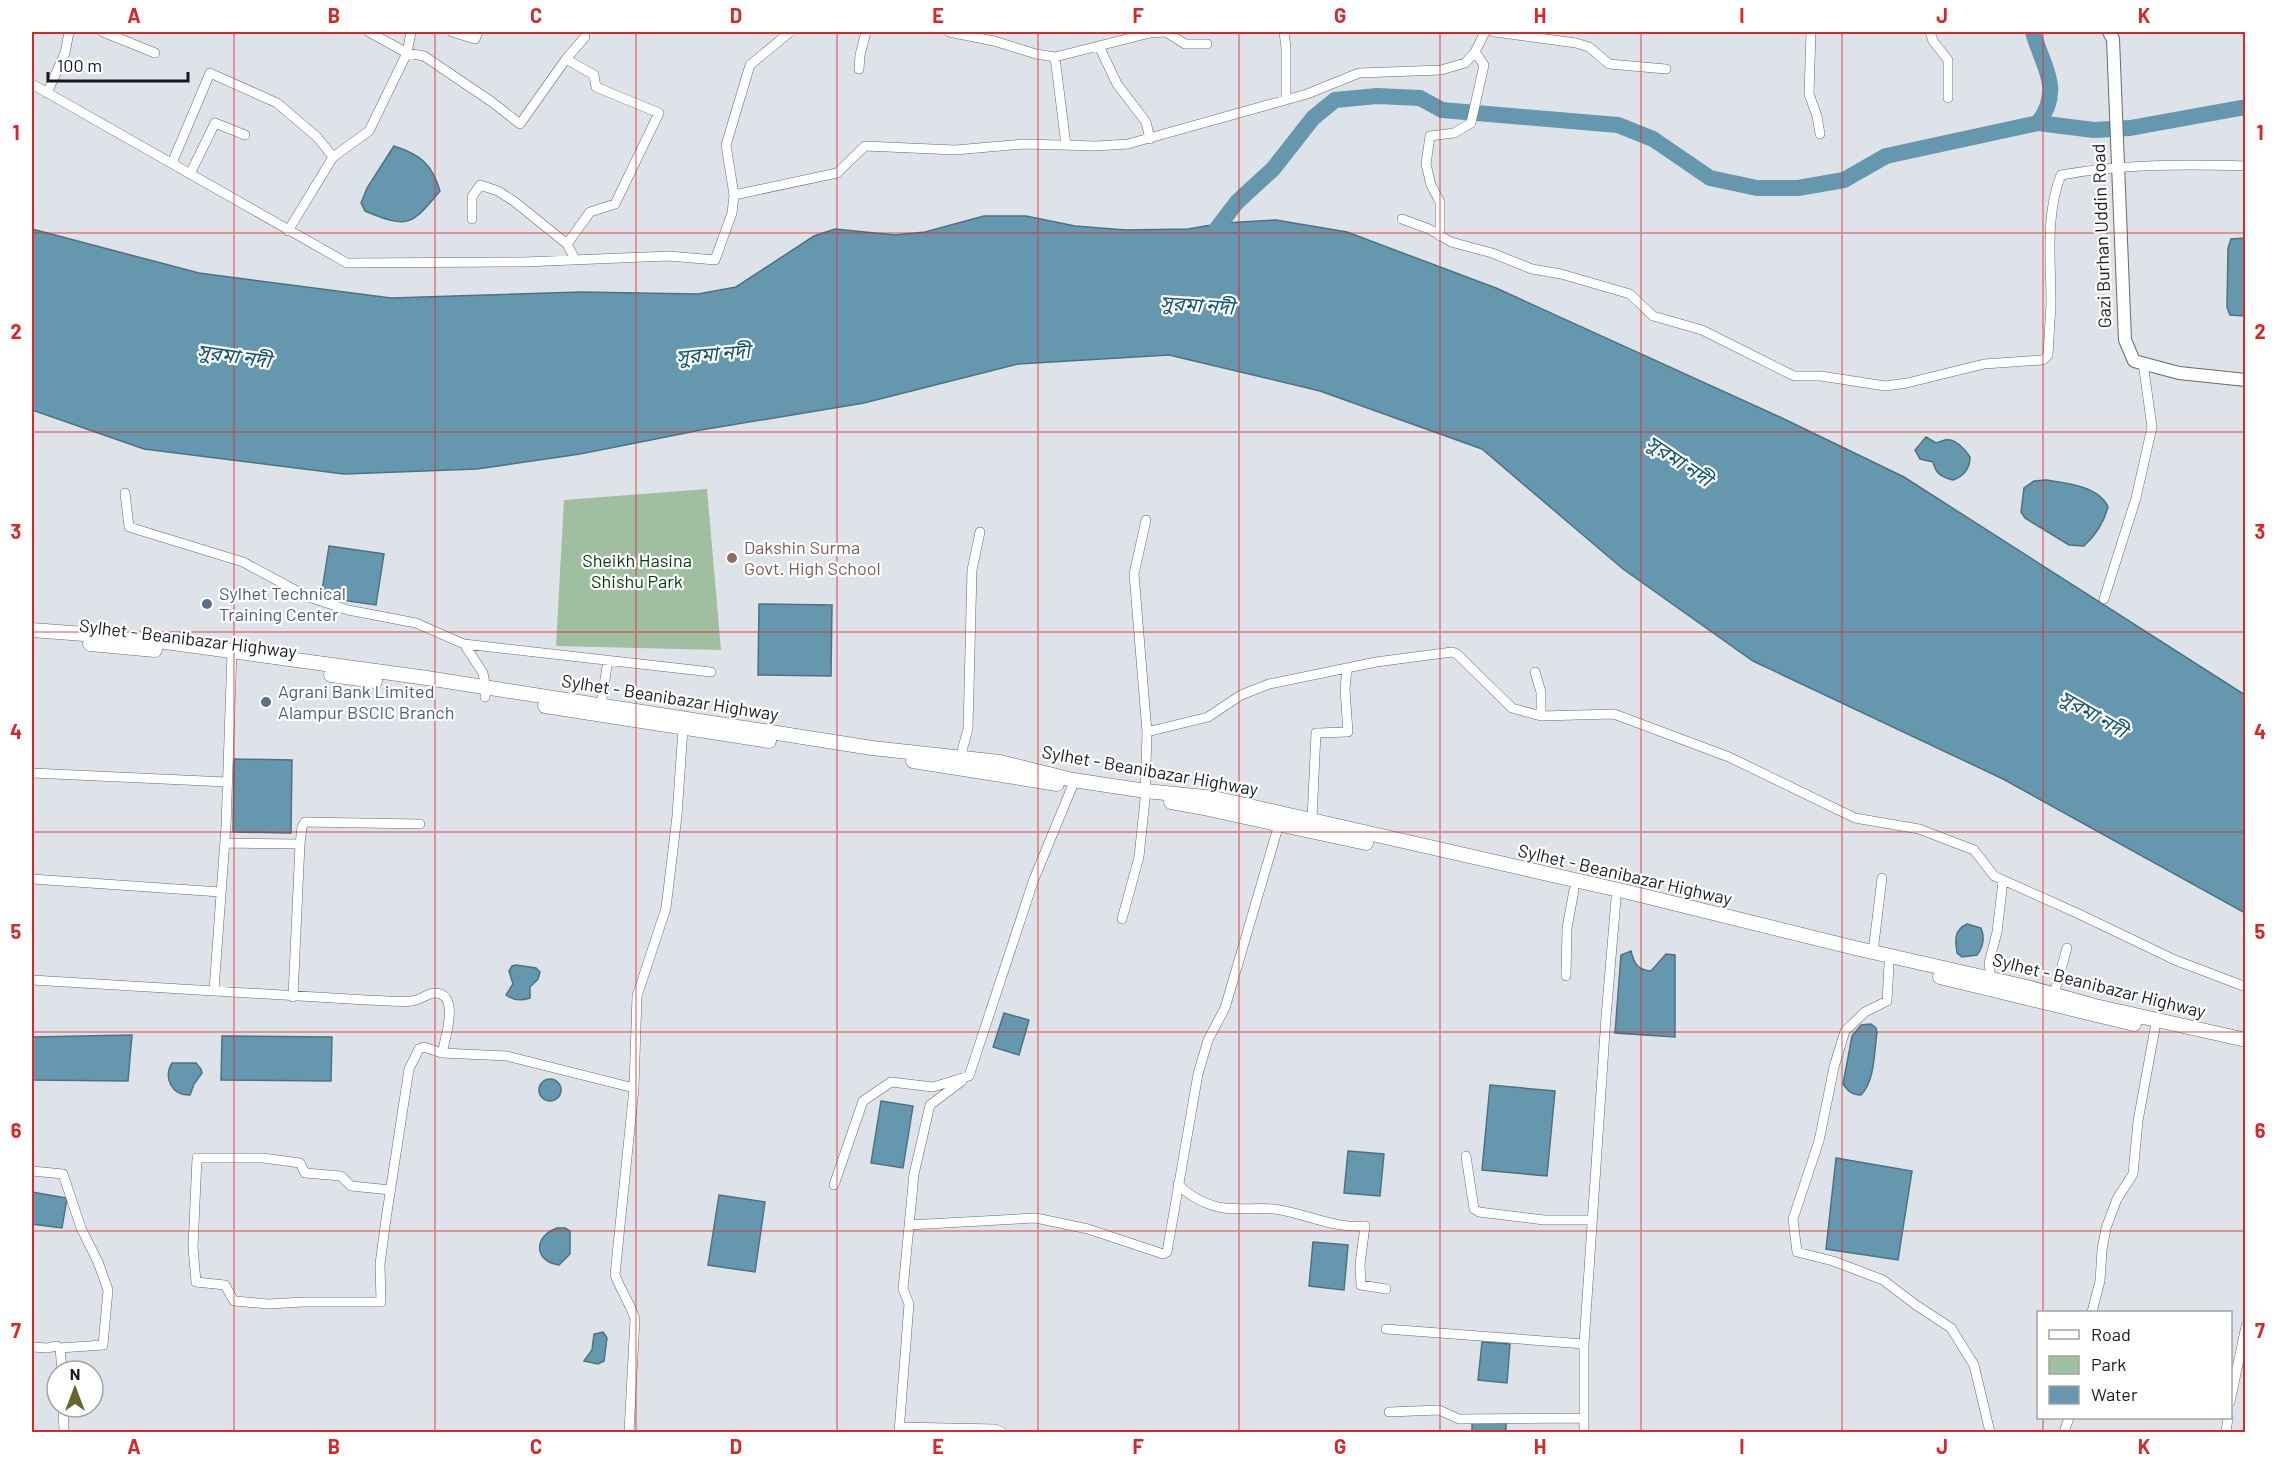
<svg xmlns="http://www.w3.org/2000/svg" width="2277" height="1464" viewBox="0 0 2277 1464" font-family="Barlow,'Noto Sans Bengali',sans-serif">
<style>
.green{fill:#a0bea0}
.water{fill:#6598ae;stroke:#4e7282;stroke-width:1.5}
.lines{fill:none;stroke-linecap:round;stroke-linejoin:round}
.river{stroke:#6598ae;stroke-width:16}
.street-casing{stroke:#656a6f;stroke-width:10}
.secondary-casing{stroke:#656a6f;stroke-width:14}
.primary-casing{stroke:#656a6f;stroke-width:15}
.street{stroke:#fff;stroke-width:9}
.secondary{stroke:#fff;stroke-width:12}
.primary{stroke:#fff;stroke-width:14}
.grid{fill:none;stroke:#d62828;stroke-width:1.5;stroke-opacity:0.55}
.education-dot{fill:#8d6e63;stroke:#fff;stroke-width:2}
.service-dot{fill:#5c6f8a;stroke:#fff;stroke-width:2}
.labels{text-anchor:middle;stroke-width:4.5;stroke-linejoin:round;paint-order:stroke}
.street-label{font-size:18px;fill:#18191c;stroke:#fff}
.education-label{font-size:18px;fill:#785e54;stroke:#fff;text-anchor:start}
.park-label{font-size:18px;fill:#013b0c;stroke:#fff}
.service-label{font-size:18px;fill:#4e5e75;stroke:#fff;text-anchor:start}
.water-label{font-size:20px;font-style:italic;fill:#0f556d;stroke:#fff}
.neatline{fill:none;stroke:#d62828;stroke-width:2}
.grid-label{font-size:20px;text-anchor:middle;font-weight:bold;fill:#d62828}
</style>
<rect width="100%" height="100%" fill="#dee3e9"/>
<path class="green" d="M707 489 721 650 556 646 564 500Z"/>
<path class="water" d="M394 146C421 155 432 164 440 191 411 226 408 229 365 211L361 203 367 188Z
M984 216H1026L1075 226 1126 230 1188 229 1223 223 1276 220 1347 232 1496 288 1782 418 1904 477 2245 695V913L2003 779 1753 661 1623 569 1482 449 1320 391 1169 355 1018 364 864 403 701 430 580 454 477 469 344 474 144 449 32 410V229L199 273 391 298 581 292 698 294 736 287 814 236 835 229 895 235 925 232Z
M2245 238V316L2230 315 2227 307 2228 248 2231 239Z
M1926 437 1936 443C1939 442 1942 441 1945 440 1955 438 1965 449 1970 457 1970 468 1964 476 1953 480 1941 477 1936 474 1933 462L1920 459 1915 450Z
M2046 480C2066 483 2099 486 2108 507 2104 522 2096 535 2084 546L2069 545 2025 518 2021 512 2024 488 2034 481Z
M329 546 384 554 376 605 321 597Z
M759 604 832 605 831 676 758 675Z
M234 759 292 760 291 833 233 832Z
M1967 924 1981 928C1985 937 1983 948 1977 955L1962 957 1957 953C1955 940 1954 930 1967 924Z
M1631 951C1634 964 1638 970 1651 971L1666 954 1675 955V1037L1615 1033 1621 955Z
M516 965 536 968 540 972 538 979 530 987V998C522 1001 513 1000 506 995L513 984 509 971 512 966Z
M1004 1013 1029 1020 1019 1055 993 1047Z
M1871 1024 1876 1028 1877 1033C1874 1052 1875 1081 1861 1095 1852 1095 1848 1091 1843 1084L1852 1036 1861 1025Z
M132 1035 128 1081 32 1080V1037Z
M222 1036 332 1037 331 1081 221 1080Z
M172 1063H196L201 1069 202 1073 194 1084 190 1095C172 1096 163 1078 172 1063Z
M539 1090a11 11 0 1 1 22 0a11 11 0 1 1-22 0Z
M1490 1085 1555 1091 1547 1176 1482 1170Z
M881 1101 913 1106 903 1168 871 1163Z
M1348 1151 1384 1154 1380 1196 1344 1193Z
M1836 1158 1912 1171 1898 1260 1826 1249Z
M32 1192 67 1198 62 1228 32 1224Z
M719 1195 765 1202 755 1272 708 1265Z
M557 1228H565L570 1231V1254L559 1265C533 1261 534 1236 557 1228Z
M1313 1242 1348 1245 1344 1290 1309 1286Z
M603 1332 607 1338 604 1361 598 1364 584 1361 592 1350 594 1334Z
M1482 1342 1510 1344 1507 1383 1478 1380Z
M1472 1422 1506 1423V1432H1472Z"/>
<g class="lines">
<path class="river" d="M2038 123 2094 130 2130 128 2246 107
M1208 240 1237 202 1273 169 1313 118 1335 100 1377 96 1420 98 1442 110 1618 125 1653 139 1710 178 1757 188H1798L1844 180 1886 156 2038 123C2064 88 2042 66 2033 32"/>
<defs>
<path id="street" d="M103 32 155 53
M369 32 407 53 424 56 492 102 520 124 566 59 585 37
M452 32 475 39 478 32
M949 32 994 41 1036 54 1055 57 1150 33 1166 32 1185 44H1207
M1284 32 1286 48V99
M1494 32 1576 43 1589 47 1609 64 1666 69
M1811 32 1809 94 1817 116 1820 134
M1930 32 1933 41 1948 60V98
M1099 46 1117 84 1146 122 1150 139
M1055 57 1066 145
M566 59 594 75 596 87 659 113 615 204 590 212 567 244
M859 69 860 55 866 32
M32 84 347 263 524 262 669 256 715 260 732 213 734 195 837 173 865 146 955 150 1023 144 1096 146 1128 144 1307 94 1359 73 1441 70 1465 63 1475 52 1485 32
M47 93 65 53 69 32
M172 163 210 73 277 103 317 137 333 157
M190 174 215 123 245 135
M734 195 726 145 750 65 790 32
M472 219V197L480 185 498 191 515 202 567 244 575 259
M1402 219 1429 229 1451 242 1492 253 1532 269 1561 274 1630 294 1653 316 1702 330 1794 376H1821L1885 386 1907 383 1984 364 2043 360 2048 355C2049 338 2050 321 2051 304 2051 261 2045 215 2061 175 2122 164 2184 164 2246 166
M288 231 333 157 369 131 407 53 411 32
M1440 236V202L1431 185 1426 164 1430 136 1454 133 1471 123 1484 65 1475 52
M125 493 129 527 243 562 306 596 348 610 416 623 464 644 483 673 486 689 485 697
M2104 599 2136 498 2152 427 2143 363
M464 644 711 672
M1535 672 1541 692V716
M601 705 608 660
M1147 732 1208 717 1241 695 1269 684 1376 662 1452 652 1457 654 1512 708 1541 716 1614 714 1729 757 1855 818 1919 829 1974 850 1994 876 2079 914 2175 960 2246 987
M960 758 968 729 972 570 980 532
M32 773 227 782
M1308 821 1312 819 1316 733 1348 732 1345 689 1347 668
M225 843 300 844 293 997
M300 844 302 827 305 822 420 824
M32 879 220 892
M1122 919 1139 857 1145 799 1147 732 1134 574 1146 520
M1873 952 1882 878
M1889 964 1887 1001 1865 1012 1845 1031 1834 1067 1819 1141 1793 1219 1797 1252 1833 1261 1883 1280 1916 1305 1951 1328 1974 1365 1990 1432
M1566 976 1567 928 1574 890
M1991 979 1989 963 1997 932 2003 881
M32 980 366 1000C381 1000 397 1003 412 1001 420 1000 427 994 434 993 461 992 445 1039 442 1053
M214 990 226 826 232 652
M2054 994 2067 948
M1466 1156 1474 1209 1479 1212 1544 1220H1592
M32 1171 63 1174 81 1228 98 1262 108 1290 103 1345 60 1348
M1178 1184C1188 1195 1203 1203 1218 1207 1236 1211 1255 1207 1274 1209 1305 1213 1334 1229 1365 1226L1360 1264 1361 1285 1386 1289
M834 1185 863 1101 891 1082 933 1087 969 1076 1034 879 1072 787
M391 1190 351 1186 341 1176 305 1173 300 1163 263 1158H197L193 1247 196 1282 225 1285 234 1301 269 1304 303 1302H381L380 1264 386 1219 409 1069 419 1049 424 1047 442 1053 507 1056 634 1088
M909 1225 1036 1218 1088 1229 1163 1254 1167 1252 1198 1074 1208 1040 1225 1008 1279 824
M2092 1312 2100 1281 2102 1250 2106 1228 2117 1199 2133 1174 2138 1121 2155 1028
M1386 1329 1584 1344
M32 1347 47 1348 57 1346 60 1348 62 1371
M2230 1402 2246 1326
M63 1407 64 1432
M1389 1412 1439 1410 1459 1419 1584 1418
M900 1427 995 1429 1002 1432
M629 1432 635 1319C630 1303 621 1291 615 1275L634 1088 637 996 666 908 677 816 683 728
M899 1432 909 1304 903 1289 914 1174 930 1105 962 1081
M1584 1432V1344L1606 1017 1616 899
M2064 1432 2069 1418
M2226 1432 2228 1418"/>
<path id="secondary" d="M2109 32 2113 39 2125 340 2134 361 2179 373 2246 380"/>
<path id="primary" d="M32 630 136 638 427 678 872 748 1000 762 1073 780 1146 791 1214 798 1632 893 1855 948 2027 987 2095 1006 2246 1040
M90 644 155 650
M331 675 375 681
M545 706 769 741
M913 761 1057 784
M1171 802 1199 807 1366 843
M1940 977 2134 1024"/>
</defs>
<use href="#street" class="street-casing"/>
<use href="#secondary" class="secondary-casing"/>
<use href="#primary" class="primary-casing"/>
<use href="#street" class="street"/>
<use href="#secondary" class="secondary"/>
<use href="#primary" class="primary"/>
</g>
<path class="grid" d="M234 32V1432M435 32V1432M636 32V1432M837 32V1432M1038 32V1432M1239 32V1432M1440 32V1432M1641 32V1432M1842 32V1432M2043 32V1312M32 233H2246M32 432H2246M32 632H2246M32 832H2246M32 1032H2246M32 1231H2246M2043 1418V1432"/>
<circle class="education-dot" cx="732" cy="558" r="6"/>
<g class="service-dot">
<circle cx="207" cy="604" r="6"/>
<circle cx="266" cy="702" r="6"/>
</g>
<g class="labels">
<g class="street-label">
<text transform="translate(2102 236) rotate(-92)" y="6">Gazi Burhan Uddin Road</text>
<text transform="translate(188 639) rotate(7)" y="6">Sylhet - Beanibazar Highway</text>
<text transform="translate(670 698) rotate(9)" y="6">Sylhet - Beanibazar Highway</text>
<text transform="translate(1150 771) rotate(10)" y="6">Sylhet - Beanibazar Highway</text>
<text transform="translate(1625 875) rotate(13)" y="6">Sylhet - Beanibazar Highway</text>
<text transform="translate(2099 986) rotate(14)" y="6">Sylhet - Beanibazar Highway</text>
</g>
<g class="education-label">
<text x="744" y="554">Dakshin Surma<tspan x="744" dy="21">Govt. High School</tspan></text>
</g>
<g class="park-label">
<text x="637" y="567">Sheikh Hasina<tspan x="637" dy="21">Shishu Park</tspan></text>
</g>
<g class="service-label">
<text x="219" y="600">Sylhet Technical<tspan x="219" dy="21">Training Center</tspan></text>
<text x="278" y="698">Agrani Bank Limited<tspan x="278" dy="21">Alampur BSCIC Branch</tspan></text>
</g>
<g class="water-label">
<text transform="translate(1197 305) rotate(4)" y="7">সুরমা নদী</text>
<text transform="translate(713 354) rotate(-5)" y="7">সুরমা নদী</text>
<text transform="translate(234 356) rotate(8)" y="7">সুরমা নদী</text>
<text transform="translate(1679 461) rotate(34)" y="7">সুরমা নদী</text>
<text transform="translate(2093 714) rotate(30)" y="7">সুরমা নদী</text>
</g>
</g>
<rect width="2277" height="1464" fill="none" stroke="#ffffff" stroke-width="66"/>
<rect x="2037" y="1311" width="195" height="108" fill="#ffffff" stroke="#a3a3a4" stroke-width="1.5"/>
<rect x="2049" y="1330" width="30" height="9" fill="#ffffff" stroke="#a3a3a4" stroke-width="1.5"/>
<text x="2091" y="1341" font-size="18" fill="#18191c">Road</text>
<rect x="2049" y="1356" width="30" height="18" fill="#a0bea0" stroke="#a3a3a4" stroke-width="1.5"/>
<text x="2091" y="1371" font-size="18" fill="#18191c">Park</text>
<rect x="2049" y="1386" width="30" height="18" fill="#6598ae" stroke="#a3a3a4" stroke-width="1.5"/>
<text x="2091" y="1401" font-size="18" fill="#18191c">Water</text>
<g transform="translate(75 1389)"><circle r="28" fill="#ffffff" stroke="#a3a3a4" stroke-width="1.5"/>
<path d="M0-4.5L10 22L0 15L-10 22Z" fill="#676431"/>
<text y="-9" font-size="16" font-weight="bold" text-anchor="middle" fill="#18191c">N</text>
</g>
<path d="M48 72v9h140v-9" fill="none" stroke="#18191c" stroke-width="3"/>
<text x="57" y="72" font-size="18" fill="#18191c" stroke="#ffffff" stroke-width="4.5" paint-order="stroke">100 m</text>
<rect x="33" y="33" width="2211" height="1398" class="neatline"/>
<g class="grid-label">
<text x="134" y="23">A</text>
<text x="334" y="23">B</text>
<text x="536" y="23">C</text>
<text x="736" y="23">D</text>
<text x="938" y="23">E</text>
<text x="1138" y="23">F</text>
<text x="1340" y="23">G</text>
<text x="1540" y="23">H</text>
<text x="1742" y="23">I</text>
<text x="1942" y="23">J</text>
<text x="2144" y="23">K</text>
<text x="16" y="140">1</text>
<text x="2260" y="140">1</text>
<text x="16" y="339">2</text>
<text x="2260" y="339">2</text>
<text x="16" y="539">3</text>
<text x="2260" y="539">3</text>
<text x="16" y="739">4</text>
<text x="2260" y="739">4</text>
<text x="16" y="939">5</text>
<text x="2260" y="939">5</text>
<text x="16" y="1138">6</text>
<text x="2260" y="1138">6</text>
<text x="16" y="1338">7</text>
<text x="2260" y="1338">7</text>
<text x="134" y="1454">A</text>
<text x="334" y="1454">B</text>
<text x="536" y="1454">C</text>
<text x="736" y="1454">D</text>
<text x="938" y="1454">E</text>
<text x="1138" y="1454">F</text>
<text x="1340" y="1454">G</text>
<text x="1540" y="1454">H</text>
<text x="1742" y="1454">I</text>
<text x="1942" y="1454">J</text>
<text x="2144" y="1454">K</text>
</g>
</svg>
